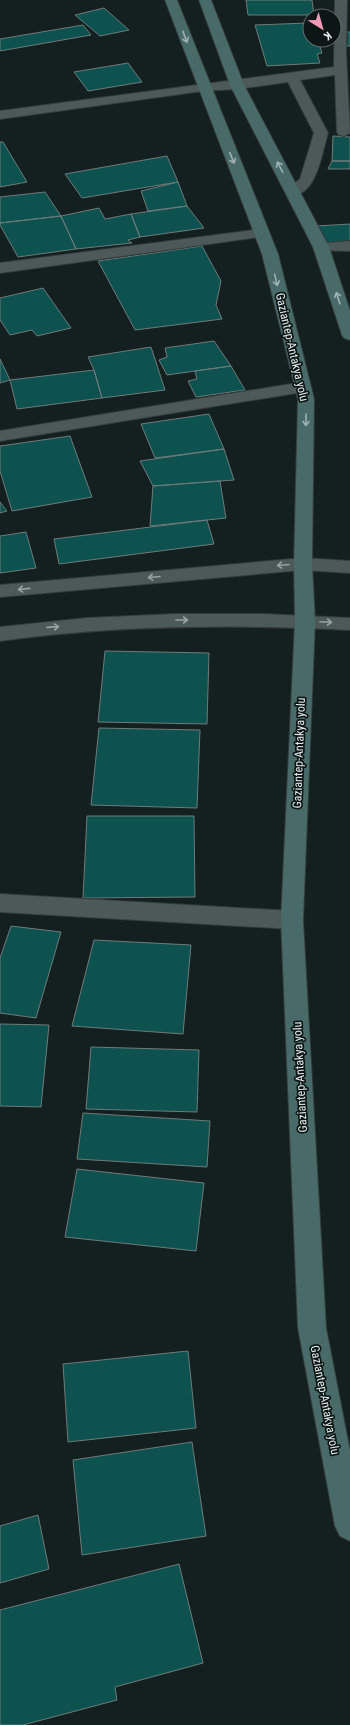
<svg xmlns="http://www.w3.org/2000/svg" width="350" height="1725" viewBox="0 0 350 1725" font-family="'Roboto Condensed',sans-serif">
<style>
.building{fill:#0e5250;stroke:#6e7b7a}
.lines{fill:none;stroke-linecap:round;stroke-linejoin:round}
.minor-casing{stroke:#343b3b;stroke-width:2}
.tertiary-casing{stroke:#343b3b;stroke-width:2}
.secondary-casing{stroke:#343b3b;stroke-width:2}
.minor{fill:#4c5958;fill-rule:evenodd}
.tertiary{fill:#4c5958;fill-rule:evenodd}
.secondary{fill:#486b69;fill-rule:evenodd}
.oneway{stroke:#9eb2b1}
.oneway2{stroke:#98a2a2}
.labels{text-anchor:middle;stroke-width:3.5;stroke-linejoin:round;paint-order:stroke}
.street-label{font-size:12px;fill:#e5ecec;stroke:#0b1615}
</style>
<rect width="100%" height="100%" fill="#141f1f"/>
<path class="building" d="M246 0H312L314 15H248Z
M104 8 129 30 100 36 75 15Z
M308 23 310 40H318L322 53 317 54 320 63 267 66 255 25Z
M83 25 91 35 0 51V39Z
M345 32H350V46H345Z
M128 63 142 82 88 91 74 72Z
M333 136 350 137V161H332Z
M0 142H3L27 182 0 187Z
M167 156 178 182 82 198 65 174Z
M332 161H350V169H328Z
M178 182 187 206 148 211 141 191Z
M45 192 61 216 0 223V197Z
M187 206 204 228 140 237 131 214Z
M99 208 105 219 131 214 140 237 128 240 132 243 76 249 61 216Z
M61 216 76 249 18 257 0 225V223Z
M350 224V244L326 246 316 226Z
M202 246 221 281 216 305 222 319 135 330 98 261Z
M43 288 71 328 37 336 32 330 10 335 0 320V298Z
M214 341 231 366 167 375 159 360 167 357 165 348Z
M151 347 165 390 102 398 94 370 88 357Z
M0 359 10 380 0 383Z
M231 366 245 390 196 397 188 381 197 379 195 371Z
M94 370 102 398 17 409 10 380Z
M209 414 224 449 155 458 141 424Z
M70 436 92 497 12 511 0 471V446Z
M224 449 234 480 153 486 140 461Z
M220 481 226 518 150 526 153 486Z
M0 502 7 511 0 513Z
M207 520 214 544 59 564 54 539Z
M26 532 36 568 0 573V536Z
M105 651 209 653 207 724 98 722Z
M99 728 200 730 197 808 91 805Z
M87 816H194L195 897 83 898Z
M11 926 61 932 36 1018 0 1013V958Z
M94 940 191 945 183 1034 72 1026Z
M0 1024 49 1025 41 1107 0 1106Z
M91 1047 199 1050 197 1112 86 1109Z
M83 1113 210 1121 207 1167 77 1159Z
M77 1169 204 1183 196 1251 65 1237Z
M188 1351 196 1428 68 1442 63 1364Z
M192 1442 206 1536 82 1555 73 1460Z
M38 1515 49 1569 0 1583V1526Z
M179 1564 203 1663 115 1687 117 1700 23 1725H0V1610Z"/>
<g class="lines">
<defs>
<path id="minor" d="M335 0H347L346 53 350 133 344 136 339 135 337 132 335 75 300 80 328 133C322 152 316 201 288 194L286 191 300 179 314 133 288 82 237 89 203 91 0 119V111L334 67Z
M262 229 267 230 269 233 267 236 0 273V263Z
M350 241V251L316 250 313 247 316 244Z
M303 382 309 383 311 387 309 391 0 441V431Z
M0 894 292 911 300 914 303 920 300 926 292 929 0 912Z"/>
<path id="tertiary" d="M303 558 350 561V573L303 570 0 597V585Z
M175 614H263L350 618V630C233 624 117 625 0 641V627L87 618Z"/>
<path id="secondary" d="M165 0H177L278 254 314 399 312 564 315 621 303 920 326 1328 350 1451V1541L340 1536 335 1526 298 1328 281 920 295 621 294 564 298 399 262 254Z
M199 0H211L244 85 329 247 350 311V340L344 338 342 335 313 247 230 85Z"/>
</defs>
<use href="#minor" class="minor-casing"/>
<use href="#tertiary" class="tertiary-casing"/>
<use href="#secondary" class="secondary-casing"/>
<use href="#minor" class="minor"/>
<use href="#tertiary" class="tertiary"/>
<use href="#secondary" class="secondary"/>
</g>
<defs><path id="oneway-shaft" d="M-6 0H5M1.5-3L5.5 0L1.5 3" fill="none" stroke-width="1.6" stroke-linecap="round" stroke-linejoin="round"/></defs>
<g class="oneway">
<use href="#oneway-shaft" transform="translate(185 37) rotate(70)"/>
<use href="#oneway-shaft" transform="translate(232 158) rotate(68)"/>
<use href="#oneway-shaft" transform="translate(280 167) rotate(-118)"/>
<use href="#oneway-shaft" transform="translate(276 280) rotate(76)"/>
<use href="#oneway-shaft" transform="translate(338 298) rotate(-108)"/>
<use href="#oneway-shaft" transform="translate(306 420) rotate(91)"/>
</g>
<g class="oneway2">
<use href="#oneway-shaft" transform="translate(283 565) rotate(175)"/>
<use href="#oneway-shaft" transform="translate(154 577) rotate(175)"/>
<use href="#oneway-shaft" transform="translate(24 589) rotate(174)"/>
<use href="#oneway-shaft" transform="translate(182 620)"/>
<use href="#oneway-shaft" transform="translate(326 622) rotate(3)"/>
<use href="#oneway-shaft" transform="translate(53 627) rotate(-4)"/>
</g>
<g class="labels">
<g class="street-label">
<text transform="translate(292 347) rotate(77)" y="4">Gaziantep-Antakya yolu</text>
<text transform="translate(299 753) rotate(-88)" y="4">Gaziantep-Antakya yolu</text>
<text transform="translate(300 1077) rotate(-93)" y="4">Gaziantep-Antakya yolu</text>
<text transform="translate(325 1400) rotate(79)" y="4">Gaziantep-Antakya yolu</text>
</g>
</g>
<g transform="translate(322 28) rotate(143)"><circle r="19" fill="#0b1615" stroke="#626c6b"/>
<path d="M0-3L7 15L0 10L-7 15Z" fill="#f09ab6"/>
<text y="-6" font-size="11" font-weight="bold" text-anchor="middle" fill="#e5ecec">K</text>
</g>
</svg>
